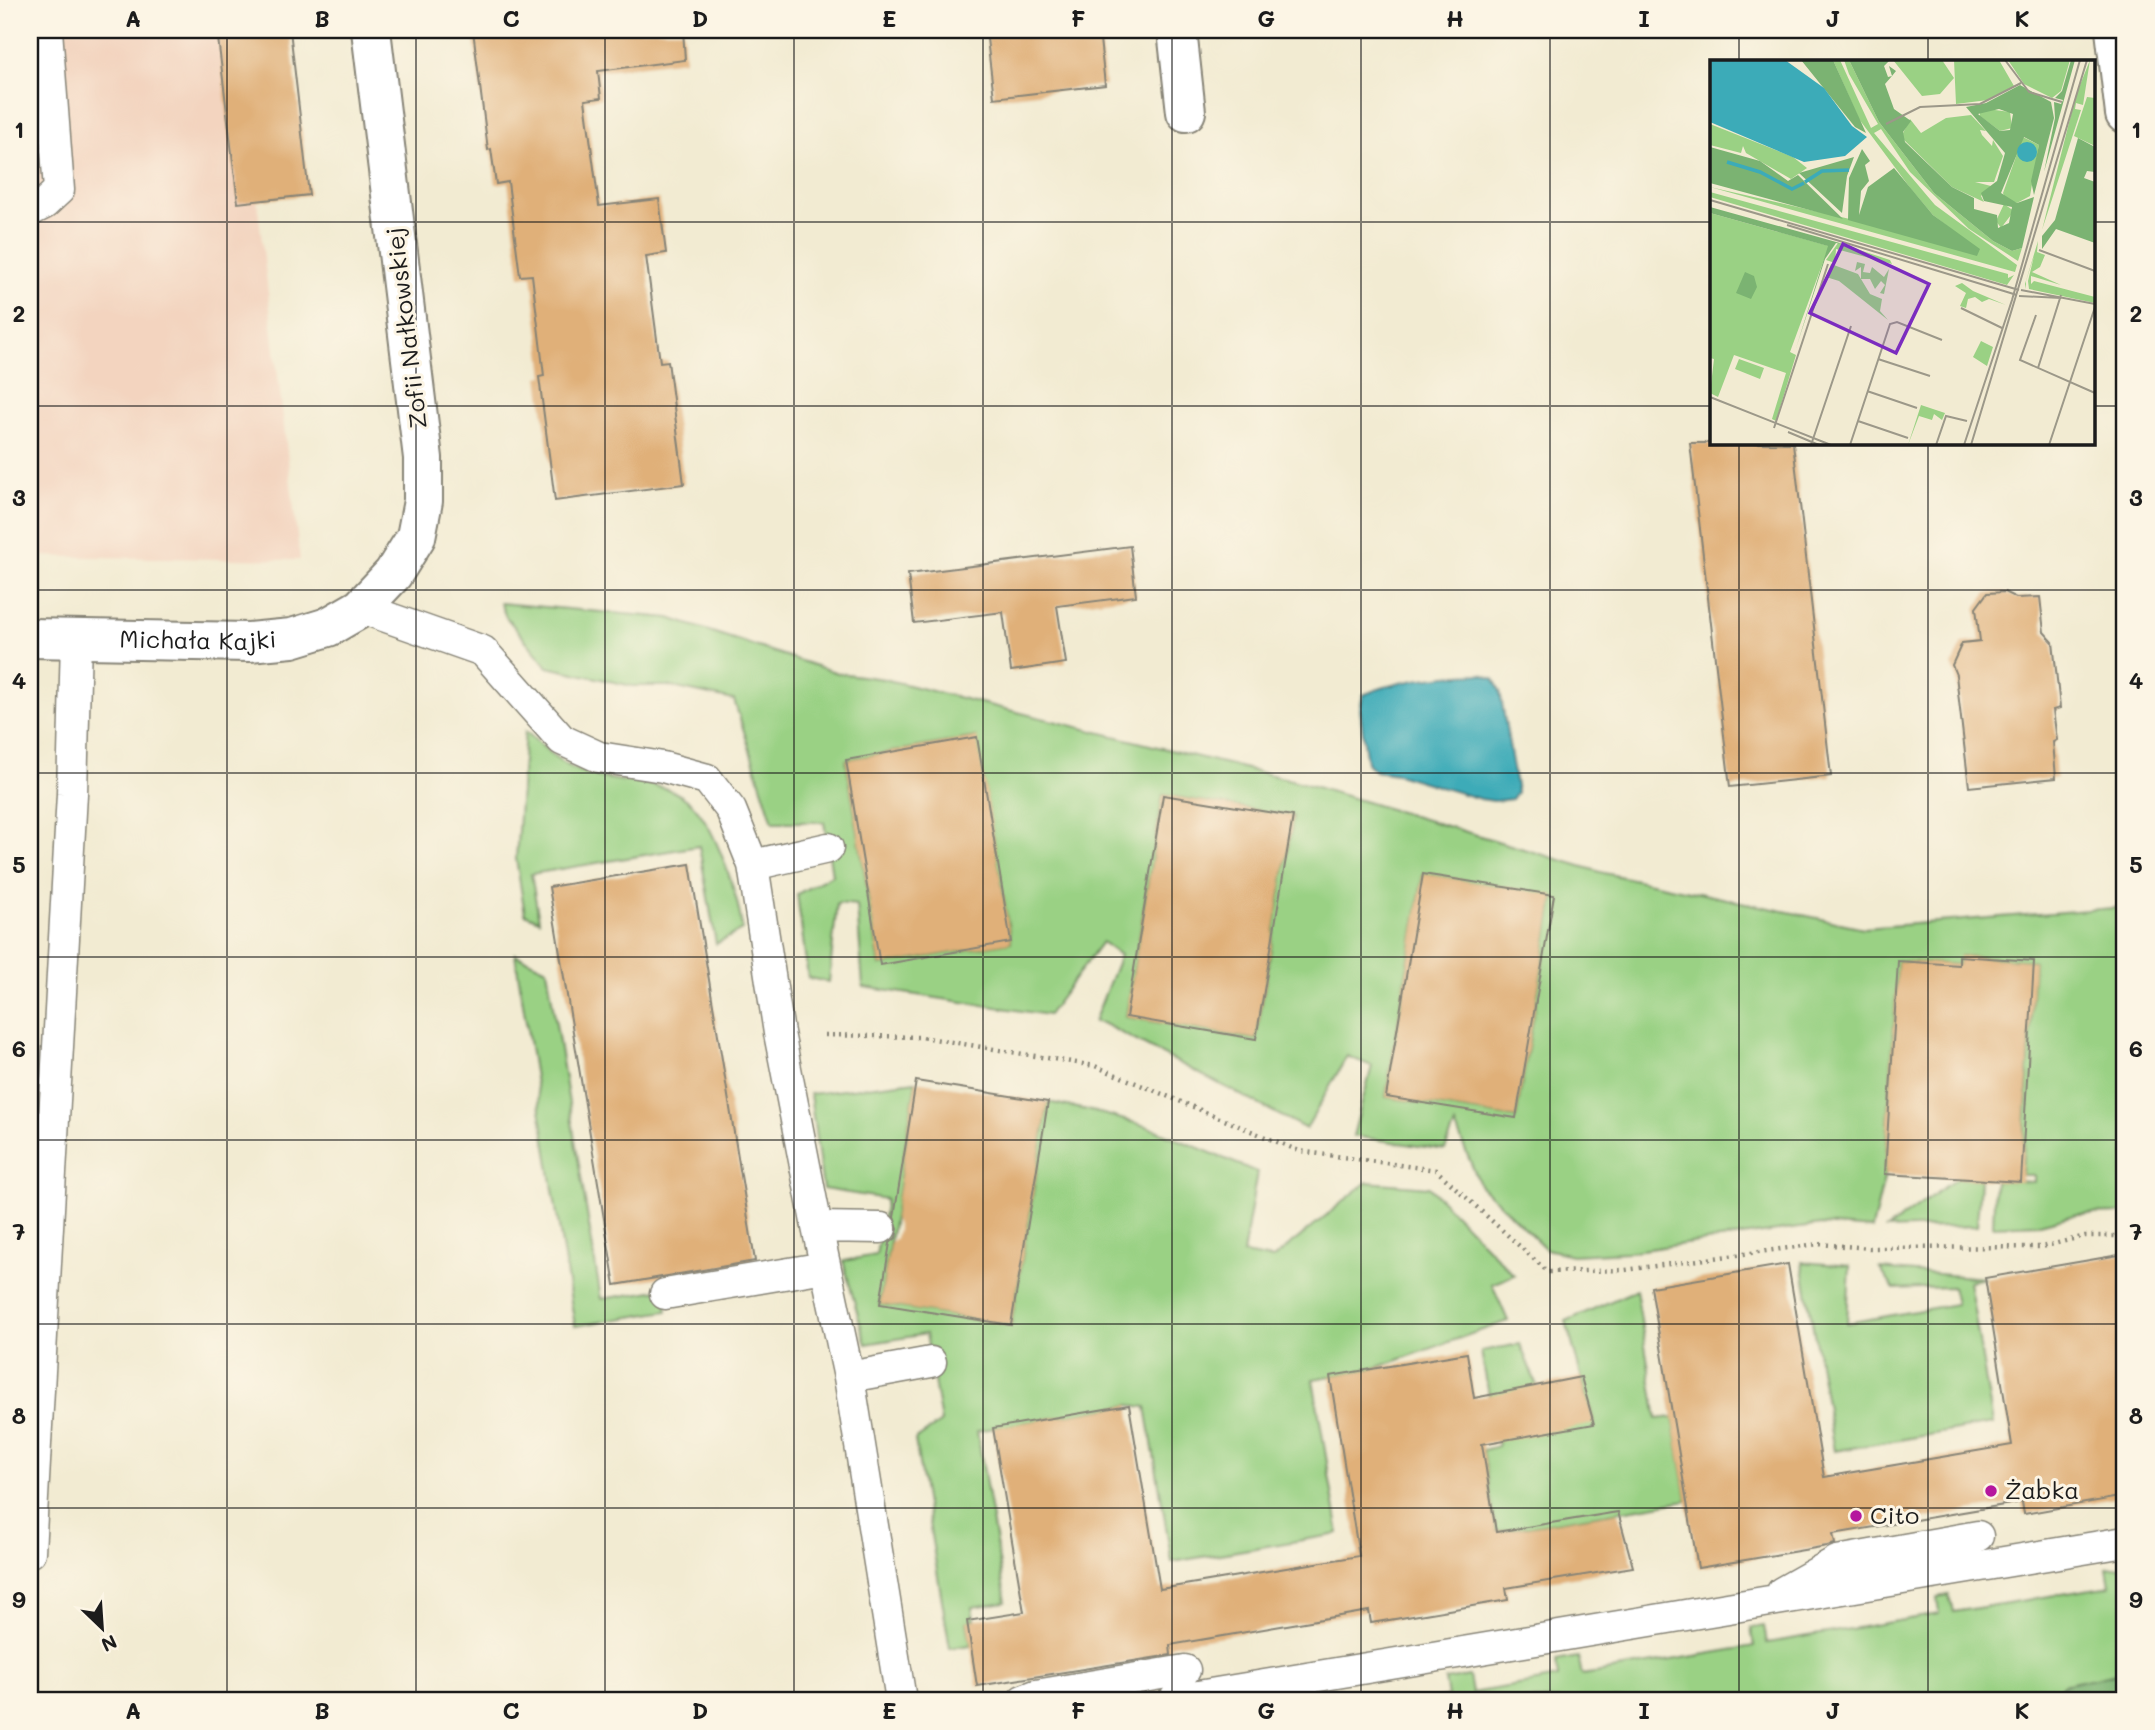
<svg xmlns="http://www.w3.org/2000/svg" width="2155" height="1730" viewBox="0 0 2155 1730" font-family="Mali,sans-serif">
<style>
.built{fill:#f3d4bf}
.green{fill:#9ad184;stroke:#5b7650;stroke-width:2;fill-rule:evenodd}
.forest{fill:#7bb372;stroke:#4c6847;stroke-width:2}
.water{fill:#3cabb8;stroke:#2c646a;stroke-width:2}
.building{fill:#e0b079}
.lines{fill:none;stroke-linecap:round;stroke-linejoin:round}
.service-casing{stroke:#878477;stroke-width:33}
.minor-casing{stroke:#878477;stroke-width:42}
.path{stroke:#878477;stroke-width:4.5;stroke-dasharray:2 5;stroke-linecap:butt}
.service{stroke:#fff;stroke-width:30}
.minor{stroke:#fff;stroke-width:38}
.grid{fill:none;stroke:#1c1c1c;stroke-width:2;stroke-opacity:0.55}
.poi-dot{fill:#b5179e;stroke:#fcf5e5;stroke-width:2.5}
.labels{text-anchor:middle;stroke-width:6;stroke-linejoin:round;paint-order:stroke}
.street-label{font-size:24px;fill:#1c1c1c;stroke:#fcf5e5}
.poi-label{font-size:24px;fill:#1c1c1c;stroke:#fcf5e5;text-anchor:start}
.inset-river{fill:none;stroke:#3cabb8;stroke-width:3.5}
.inset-road{fill:none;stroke:#9c9889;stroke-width:2}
.view{fill:#7b2cbf;fill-opacity:0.15;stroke:#7b2cbf;stroke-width:3.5}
.inset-edge{fill:none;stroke:#1c1c1c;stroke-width:3.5}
.neatline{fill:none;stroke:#1c1c1c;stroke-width:2.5}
.grid-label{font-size:23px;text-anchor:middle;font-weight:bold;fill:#1c1c1c}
</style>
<rect width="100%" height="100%" fill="#fcf5e5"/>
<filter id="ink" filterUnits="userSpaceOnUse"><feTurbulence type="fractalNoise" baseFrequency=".0143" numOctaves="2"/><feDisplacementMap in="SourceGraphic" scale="14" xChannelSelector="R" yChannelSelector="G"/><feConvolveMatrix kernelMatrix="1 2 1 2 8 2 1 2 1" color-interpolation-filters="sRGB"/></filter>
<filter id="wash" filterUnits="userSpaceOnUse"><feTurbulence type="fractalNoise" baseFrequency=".00686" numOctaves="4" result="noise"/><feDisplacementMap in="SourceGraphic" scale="28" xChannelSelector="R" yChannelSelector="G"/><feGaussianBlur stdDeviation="1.57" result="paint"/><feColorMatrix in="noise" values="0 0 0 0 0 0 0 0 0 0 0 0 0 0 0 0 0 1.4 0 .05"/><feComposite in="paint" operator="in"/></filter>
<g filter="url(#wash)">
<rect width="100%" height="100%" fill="#f2ebd2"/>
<path class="built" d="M30 30H234L257 200 300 560 30 556Z"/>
<path class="green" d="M500 603 669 618 838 673 884 679 1299 782 1604 873 1864 928 2125 907V1213L2078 1214 2040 1224 1993 1226 1995 1180 2034 1182V1175H2022L2034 961 1960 956 1959 965 1898 961 1885 1174 1872 1229 1821 1225 1627 1252 1572 1255 1546 1249 1480 1185 1455 1125 1445 1150 1353 1136 1372 1066 1347 1056 1306 1129 1102 1023 1094 1022 1120 955 1102 942 1048 1015 863 987 857 905 837 903 829 982 808 978 797 894 832 875 824 822H773L734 700 668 686H632L548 667 506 617ZM976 737 1011 942 880 965 846 760ZM1163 795 1293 816 1256 1039 1126 1017ZM1423 874 1554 896 1516 1118 1386 1097Z
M525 731C541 744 557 762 577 770 602 781 629 780 656 786 668 788 680 794 690 802 715 824 739 897 742 930L716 944 699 846 531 874 539 920 525 914 516 859Z
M515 954 547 969 601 1299 665 1289 667 1311 575 1326Z
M916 1081 880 1304 1011 1325 1048 1102 1096 1112 1146 1126 1257 1172 1243 1254 1273 1259 1367 1182 1429 1187 1514 1275 1492 1284 1508 1321 1373 1369 1313 1379 1339 1534 1172 1562 1146 1407 1129 1405 977 1431 1006 1602 972 1607 974 1620 967 1622 971 1645 950 1648 915 1440 941 1422 926 1334 866 1344 843 1261 876 1255 886 1199 823 1189 810 1094Z
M1957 1178 1980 1179 1977 1226 1887 1229Z
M1802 1262 1850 1266 1847 1323 1956 1304 1952 1287 1894 1289 1880 1269 1984 1278 1969 1281 1993 1424 1834 1451Z
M1636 1290 1657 1419 1673 1417 1687 1500 1496 1532 1483 1450 1498 1446 1481 1351 1520 1344 1537 1386 1594 1423 1566 1321Z
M2125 1566V1674L2117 1673 2064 1685 2052 1700H1431L1448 1697 1445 1680 1469 1676 1472 1693 1558 1678 1556 1661 1578 1657 1582 1675 1754 1646 1751 1628 1764 1626 1767 1643 1939 1614 1937 1597 1949 1595 1953 1612 2110 1586 2107 1568Z"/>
<path class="forest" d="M2117 1673 2125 1674V1700H2052L2063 1685Z"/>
<path class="water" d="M1482 674 1494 679 1500 691 1517 792 1512 799 1494 801 1480 799 1397 774 1375 771 1367 763 1365 749 1360 709 1363 695C1399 679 1443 675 1482 674Z"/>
<g id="blocks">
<path class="building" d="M217 30H290L309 195 238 203Z
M473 30H683L685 60 598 71 601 98 585 100 599 206 659 199 666 253 646 256 660 362 668 361 684 484 555 501 539 377 544 376 532 275 520 276 508 182 496 184 491 149 488 150Z
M986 30H1099L1105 85 994 98Z
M1690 443H1793L1831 776 1730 787Z
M1130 546 1136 596 1057 606 1066 663 1011 671 1003 612 914 623 908 574Z
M2004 592 2016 598 2040 597 2044 632 2053 642 2060 708 2053 710 2057 740 2053 742 2056 778 1969 787 1956 675 1952 665 1962 643 1980 641 1976 608 1987 593Z
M977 737 1011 942 880 965 846 760Z
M1163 795 1293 816 1256 1039 1126 1017Z
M690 864 755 1261 615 1285 549 887Z
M1423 874 1554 895 1516 1118 1386 1097Z
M1959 956 2034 961 2021 1182 1885 1174 1898 961 1959 965Z
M916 1081 1048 1102 1011 1325 880 1304 890 1243 896 1238 898 1229 894 1217Z
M2125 1254V1496L2024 1514 2022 1502 1833 1534 1835 1544 1827 1546 1698 1568 1651 1287 1788 1264 1824 1477 2012 1445 1985 1278Z
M1467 1353 1474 1398 1581 1377 1594 1424 1482 1444 1496 1532 1618 1512 1633 1567 1506 1588 1508 1600 1371 1623 1369 1611 1170 1645 1171 1655 977 1686 967 1621 1024 1612 993 1428 1129 1405 1160 1589 1359 1556 1330 1376Z"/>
</g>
</g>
<g filter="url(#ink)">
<use href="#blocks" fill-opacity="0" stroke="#878477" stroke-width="2"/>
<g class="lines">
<defs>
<path id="service" d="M30 211 44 204 59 190 47 30
M361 608 483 651 562 740 599 757 663 767 707 779 731 810 753 865 779 1033 817 1227 849 1377 901 1700
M753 865 828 848
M817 1227 881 1228
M665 1294 825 1267
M849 1377 931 1362
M30 1552 72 794 76 639
M1782 1592 1837 1561 1978 1536
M1023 1700 1036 1695 1185 1670
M1174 1700 2125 1542"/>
<g id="minor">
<path d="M1177 30 1186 112"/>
<path d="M2115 30 2125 114"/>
<path id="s1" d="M30 638 249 642 292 638 328 627 361 608 393 574 416 537 423 501V458L371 30"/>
</g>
</defs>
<use href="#service" class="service-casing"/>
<use href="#minor" class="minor-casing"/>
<path class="path" d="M825 1035 922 1037 1095 1066 1299 1151 1436 1170 1548 1272 1625 1270 1818 1244 1870 1248 2042 1247 2085 1236H2125"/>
<use href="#service" class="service"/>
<use href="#minor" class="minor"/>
</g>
</g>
<path class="grid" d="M227 30V1700M416 30V1700M605 30V1700M794 30V1700M983 30V1700M1172 30V1700M1361 30V1700M1550 30V1700M1739 30V61M1928 30V61M30 222H1712M2094 222H2125M30 406H1712M2094 406H2125M1739 443V1700M1928 443V1700M30 590H2125M30 773H2125M30 957H2125M30 1140H2125M30 1324H2125M30 1508H2125"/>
<g class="poi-dot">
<circle cx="1991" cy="1491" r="7"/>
<circle cx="1856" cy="1516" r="7"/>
</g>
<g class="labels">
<g class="street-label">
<text transform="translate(407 328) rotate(-97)" y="8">Zofii Nałkowskiej</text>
<text dy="8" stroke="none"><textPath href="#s1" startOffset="168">Michała Kajki</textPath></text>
</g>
<g class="poi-label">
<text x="2005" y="1499">Żabka</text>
<text x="1870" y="1524">Cito</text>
</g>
</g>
<g transform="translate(1710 60)">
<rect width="385" height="385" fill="#f2ebd2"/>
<path d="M123 0H130L161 68 168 64 139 14 134 0H139L169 62 224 133 283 181 302 191 312 188 308 201 259 169 200 112 171 69 164 73 225 145 307 205 305 212 0 127 266 188 223 155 201 129 149 59ZM183 0H232L244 18 230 34 212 36ZM244 0H289L304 26 278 40 246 44ZM298 0H360L351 31 342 38 314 24ZM380 0 373 45 366 43 365 49 371 50 332 170 366 35ZM377 37 385 38V86L364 76ZM270 48 300 52 302 68 290 71 270 56ZM261 55 276 71 270 70 272 75 282 86 283 80 293 96 284 122H265L281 126 271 136 274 142 242 127 191 77 200 59 211 73 236 58ZM0 64 83 97 97 108 81 119 36 93 33 86 31 93 0 85ZM313 77 329 85 320 136 307 143 295 139 293 133ZM0 132 298 214V218L304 215 297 225 0 137ZM294 144 304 151 291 168 286 161ZM0 153 119 186 80 292 86 295 66 361 62 359 76 313 24 295 8 337 0 333 4 299 0 298ZM328 181 327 192 335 195 330 207 322 212 351 225 321 216V224L324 221 385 237V243L319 229 318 221 324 196 316 221V229L315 224ZM128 183 180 200 182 204 126 189 125 203 116 200ZM147 202 155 204 153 212 160 213 162 207 174 217 179 209 174 234 170 233 175 225 171 221 165 229 160 219H151V207L145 211ZM121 204 148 214 160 234 172 239 170 251 178 260 129 221 116 217ZM252 223 263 231 296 245 279 239 272 242 265 237 258 239 256 248 250 246 256 233 245 226ZM271 281 283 287 277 306 263 297ZM29 299 54 308 50 319 25 309ZM211 345 235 353 232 360 224 354 222 360 209 356 198 385Z" fill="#9ad184"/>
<path d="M91 0H123L156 73 145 67ZM139 0H180L174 6 178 17 182 16 179 6 186 11 182 16 175 24 184 49 201 61 193 72 195 82 242 127 264 138V149L287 155 288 168 299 163 302 147 274 141 271 133 287 121 295 93 256 47 276 43 310 25 341 42 344 58 324 135 321 121 329 85 314 77 291 133 307 143 324 137 312 188 302 191 283 181 224 133 169 62ZM289 49 303 54 300 70 290 71 268 54ZM361 0H365L334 112 345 58 344 42 351 44 353 40 345 38 352 31ZM368 78 385 87V112L377 111 374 118 385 122V183L346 169 332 189V176L345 160ZM0 87 50 101 78 121 88 115 133 159 0 123ZM152 89 160 101 155 105 159 121 151 131 149 155 158 127 184 108 223 155 270 189 267 196 138 160 139 118ZM144 97 137 116 132 153 89 113ZM0 147 137 185 126 183 115 199 86 288 118 186 0 153ZM35 212 44 216 47 227 41 239 26 233Z" fill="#7bb372" fill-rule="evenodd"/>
<path d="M0 0H75L114 28 142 66 157 77 135 96 94 102 0 62ZM307 92a10 10 0 1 1 20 0a10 10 0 1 1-20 0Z" fill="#3cabb8"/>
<path class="inset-river" d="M17 102 50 112 82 129 94 123M95 122 112 111 139 110"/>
<path class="inset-road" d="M295 0 319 32 352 42M176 64 210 47 270 44 311 23M0 140 309 230M77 165 307 235M329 190 385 211M311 230 385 244M309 236 351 238M251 248 292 268M326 255 310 300 385 333M168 299 220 316M328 308 351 235M157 331 207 348M0 337 121 385M148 361 198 378M64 368 118 204M78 372 109 385M101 385 141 266M140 385 180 264 187 262 232 280M226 385 236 356 257 361M254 385 302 240 370 0M261 385 377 0M339 385 385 247"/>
<path class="view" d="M133 184 219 224 186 293 100 253Z"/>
<rect width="385" height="385" class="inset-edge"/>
</g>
<rect width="2155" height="1730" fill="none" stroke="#fcf5e5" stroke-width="77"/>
<g transform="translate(102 1628) rotate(155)" stroke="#fcf5e5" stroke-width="5" paint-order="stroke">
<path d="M0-5L12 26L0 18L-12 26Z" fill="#1c1c1c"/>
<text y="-10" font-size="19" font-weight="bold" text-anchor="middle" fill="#1c1c1c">N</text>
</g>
<rect x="38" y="38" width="2078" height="1654" class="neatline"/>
<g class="grid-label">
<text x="133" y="27">A</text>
<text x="322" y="27">B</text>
<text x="511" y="27">C</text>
<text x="700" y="27">D</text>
<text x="889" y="27">E</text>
<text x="1078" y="27">F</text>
<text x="1266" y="27">G</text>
<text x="1455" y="27">H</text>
<text x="1644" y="27">I</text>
<text x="1833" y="27">J</text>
<text x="2022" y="27">K</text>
<text x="19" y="138">1</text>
<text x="2136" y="138">1</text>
<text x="19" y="322">2</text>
<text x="2136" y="322">2</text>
<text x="19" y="506">3</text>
<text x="2136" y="506">3</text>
<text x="19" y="689">4</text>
<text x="2136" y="689">4</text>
<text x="19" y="873">5</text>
<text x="2136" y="873">5</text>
<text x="19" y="1057">6</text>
<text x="2136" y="1057">6</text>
<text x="19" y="1240">7</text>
<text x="2136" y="1240">7</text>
<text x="19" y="1424">8</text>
<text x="2136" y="1424">8</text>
<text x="19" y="1608">9</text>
<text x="2136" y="1608">9</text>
<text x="133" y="1719">A</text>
<text x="322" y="1719">B</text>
<text x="511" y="1719">C</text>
<text x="700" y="1719">D</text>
<text x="889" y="1719">E</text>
<text x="1078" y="1719">F</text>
<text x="1266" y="1719">G</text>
<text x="1455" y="1719">H</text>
<text x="1644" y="1719">I</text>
<text x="1833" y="1719">J</text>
<text x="2022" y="1719">K</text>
</g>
</svg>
